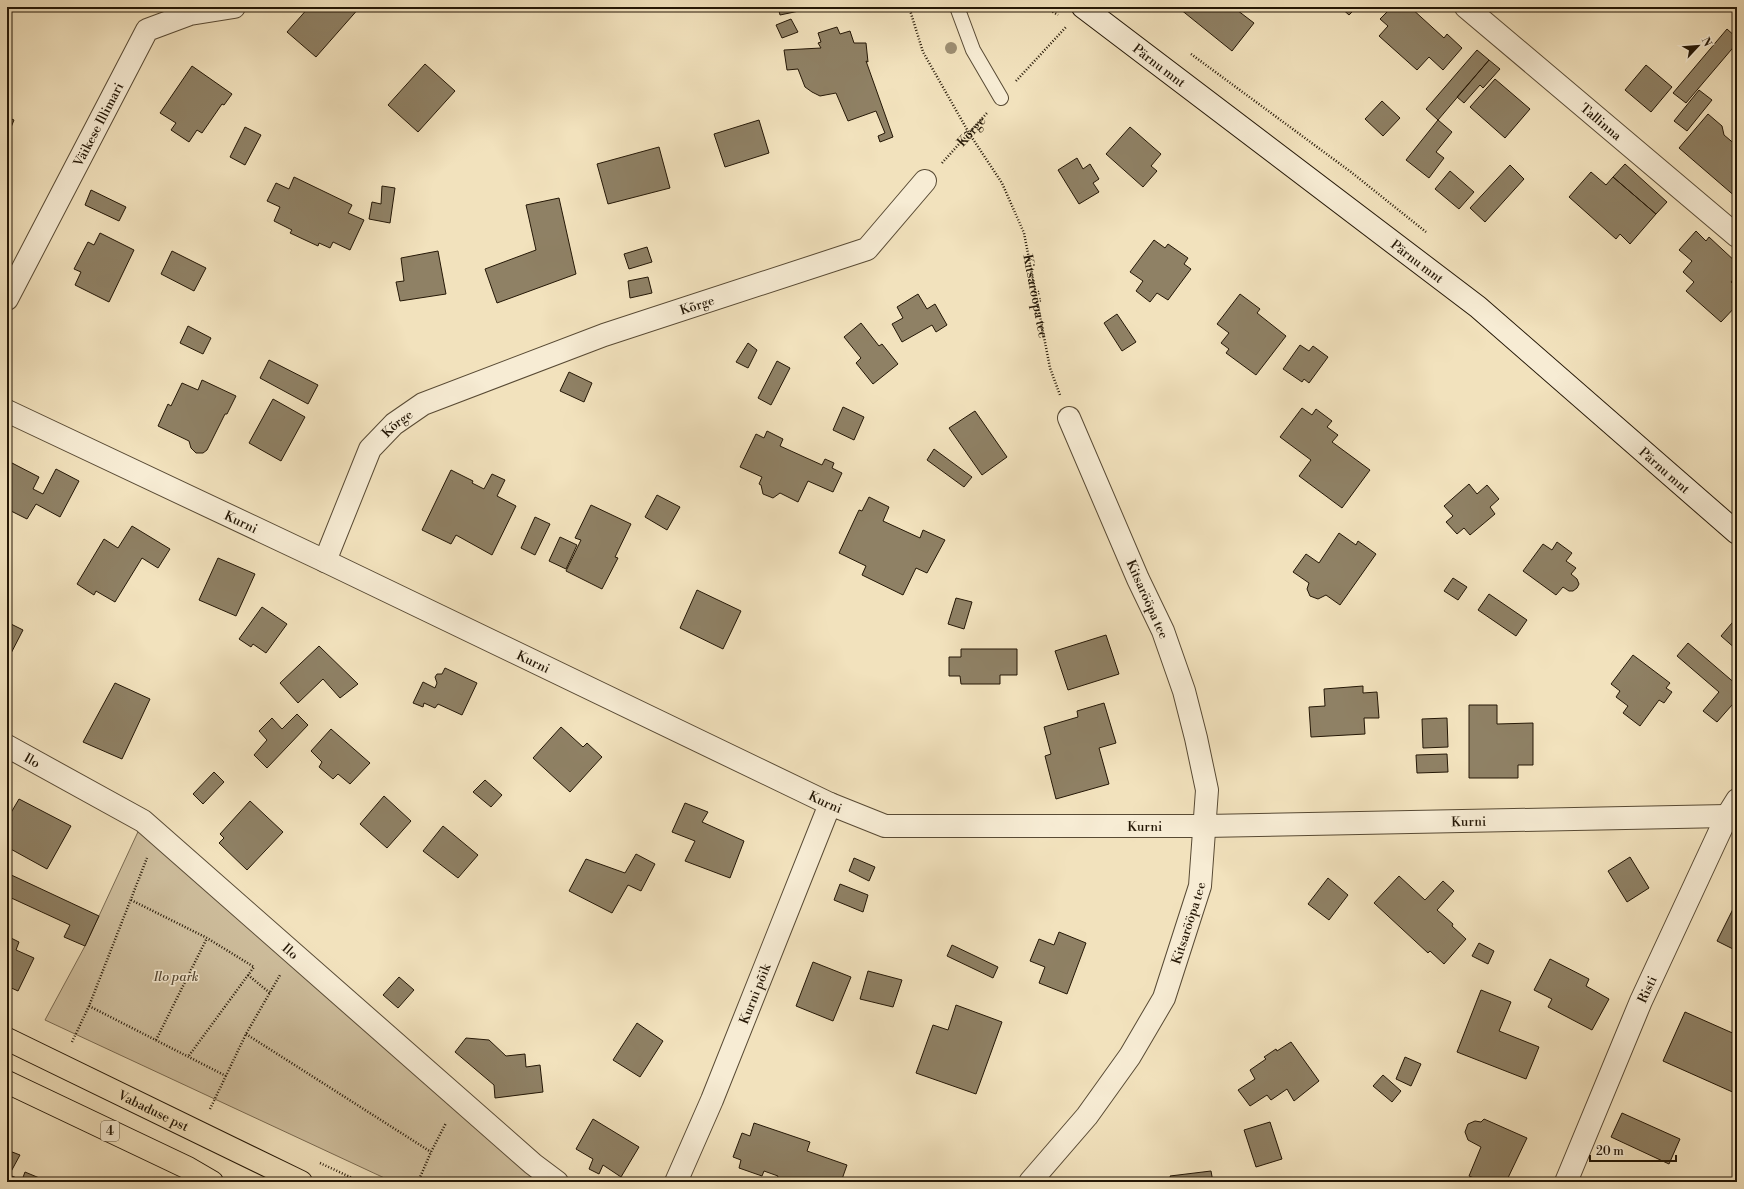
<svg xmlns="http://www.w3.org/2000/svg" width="1744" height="1189" viewBox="0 0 1744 1189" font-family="'Libre Bodoni',serif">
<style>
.green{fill:#cfbf9e;stroke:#7a6b52}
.building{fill:#8f8165;stroke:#241706}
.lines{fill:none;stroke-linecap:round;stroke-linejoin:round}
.service-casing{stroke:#584a34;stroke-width:16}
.minor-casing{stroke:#584a34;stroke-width:24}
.secondary-casing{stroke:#241706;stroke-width:24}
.trunk-casing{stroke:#241706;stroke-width:24}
.path{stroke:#241706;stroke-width:2.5;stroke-dasharray:1 2;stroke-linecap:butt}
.service{stroke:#f7ecd4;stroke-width:14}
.minor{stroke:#f7ecd4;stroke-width:22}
.secondary{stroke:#f7ecd4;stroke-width:22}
.trunk{stroke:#f2e2bd;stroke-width:22}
.tree{fill:#9d8e72}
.labels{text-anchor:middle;stroke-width:3;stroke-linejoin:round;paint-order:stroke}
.shield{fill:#f7ecd4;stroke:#635744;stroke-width:1}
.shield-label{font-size:12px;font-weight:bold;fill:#241706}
.street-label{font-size:13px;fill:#241706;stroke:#f7ecd4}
.park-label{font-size:13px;font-style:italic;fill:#574934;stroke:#f7ecd4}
</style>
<rect width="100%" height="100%" fill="#f2e2bd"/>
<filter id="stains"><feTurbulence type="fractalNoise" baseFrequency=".005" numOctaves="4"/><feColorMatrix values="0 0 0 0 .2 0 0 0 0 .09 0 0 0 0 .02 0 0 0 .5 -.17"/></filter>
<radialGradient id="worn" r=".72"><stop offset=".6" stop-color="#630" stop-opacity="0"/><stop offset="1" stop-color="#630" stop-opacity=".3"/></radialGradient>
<path class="green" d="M143 821 557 1182H393L45 1020 85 946Z"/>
<path class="building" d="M309 7H360L316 57 287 32Z
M778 7H818L780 15Z
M1181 7H1233L1254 23 1232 51 1180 9Z
M1340 7H1357L1349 15Z
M1392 7H1402L1404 9 1410 7 1444 38 1447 34 1462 48 1443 70 1429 57 1417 70 1379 36 1388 26 1380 19Z
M791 19 798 32 782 38 776 25Z
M837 27 840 34 850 31 854 43H866L868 62 866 61 893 137 880 142 878 136 885 133 876 111 848 121 836 93 820 96 812 92 805 87 798 69 787 70 784 50 821 48 818 43 821 42 818 33Z
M1727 29 1737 38V43L1686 103 1673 93Z
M1477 50 1489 60 1438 120 1426 109Z
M1489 60 1500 69 1483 88 1480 85 1464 103 1457 97Z
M425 64 455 91 418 132 388 105Z
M1646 65 1672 87 1651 112 1625 90Z
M192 66 232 94 224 105 222 104 202 133 197 130 189 142 171 130 176 123 160 113Z
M1495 79 1530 109 1505 138 1470 107Z
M1699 90 1712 100 1687 131 1674 121Z
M7 93 10 94 7 102Z
M1382 101 1400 118 1383 136 1365 119Z
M1708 114 1722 126 1724 135 1737 146V198L1679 148Z
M7 117 14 120 7 137Z
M759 120 769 153 725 167 714 134Z
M1438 120 1452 132 1436 152 1444 158 1429 178 1406 160Z
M245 127 261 135 245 165 230 157Z
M1130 127 1161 154 1151 166 1157 171 1143 187 1106 154Z
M659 147 670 188 608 204 597 164Z
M1077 158 1083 169 1090 164 1099 179 1093 183 1099 192 1079 204 1058 170Z
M1625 164 1667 202 1656 214 1613 177Z
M1510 165 1524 179 1485 222 1470 208Z
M1450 171 1474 192 1459 209 1435 189Z
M1591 172 1606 185 1613 177 1656 214 1630 244 1620 234 1616 239 1569 197Z
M294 177 352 205 348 213 364 220 350 250 333 242 330 248 319 243 318 246 290 233 292 230 274 221 280 207 267 201 276 183 289 189Z
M382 186 395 188 390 223 369 219 372 202 381 204Z
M91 190 126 207 119 221 85 205Z
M559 198 576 274 497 303 485 269 536 250 526 205Z
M1696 231 1706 241 1709 237 1737 263V275L1731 282 1737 288V305L1721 322 1686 291 1694 282 1683 272 1692 261 1679 250Z
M100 233 134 250 109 302 75 285 81 272 74 269 88 242 94 245Z
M1154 240 1165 248 1168 244 1188 258 1184 264 1191 269 1168 300 1157 293 1150 302 1136 291 1143 281 1130 272Z
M647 247 652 262 629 269 624 254Z
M172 251 206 268 194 291 161 274Z
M438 251 446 294 400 301 396 282 404 281 401 258Z
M648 277 652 293 630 298 628 281Z
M918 294 927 309 935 304 947 325 936 332 932 325 902 342 892 324 903 318 897 307Z
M1240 294 1260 309 1257 313 1286 336 1256 375 1226 353 1229 349 1221 343 1229 333 1217 324Z
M1117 314 1136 342 1122 351 1104 323Z
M861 323 879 346 882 344 898 364 873 384 856 363 861 358 844 337Z
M188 326 211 338 203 354 180 343Z
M748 343 757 350 748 368 736 362Z
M1300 345 1309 351 1313 346 1328 357 1309 383 1304 379 1302 382 1283 369Z
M269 360 318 385 308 404 260 378Z
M777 361 790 368 771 405 758 398Z
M569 372 592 383 584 402 560 391Z
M202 380 236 396 227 414H225L207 450 203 453H196L191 448 189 441 158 426 168 404 171 406 182 383 198 390Z
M273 399 305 417 281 461 249 443Z
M843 407 864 417 854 440 833 430Z
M1302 408 1312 415 1316 409 1332 421 1327 427 1338 435 1332 442 1370 470 1342 508 1299 476 1311 460 1280 437Z
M975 411 1007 457 982 475 949 428Z
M767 431 783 439 780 446 822 465 825 459 834 463 832 468 842 473 833 492 808 481 798 502 780 493 773 498 763 494 761 485 759 484 762 477 740 467 756 434 764 438Z
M934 449 972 477 964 487 927 460Z
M12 463 39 477 33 489 43 494 56 469 79 481 60 517 36 504 27 519 7 509V473Z
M451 470 473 481 472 483 484 489 492 474 505 480 497 496 516 506 492 555 456 535 451 544 422 530Z
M1469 484 1477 494 1487 485 1499 499 1490 507 1495 514 1470 535 1464 528 1457 534 1446 522 1453 516 1444 506Z
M657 495 680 507 667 530 645 517Z
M869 497 889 507 883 521 920 538 923 530 945 540 927 573 916 568 903 595 862 575 866 566 839 553 859 510 862 511Z
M591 505 631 524 615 557 618 558 602 589 566 571 581 540 575 538Z
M535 517 550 524 535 555 521 548Z
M132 526 170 549 158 568 142 558 115 602 96 591 94 595 77 584 104 539 118 548Z
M1339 533 1356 545 1358 541 1376 554 1340 605 1326 595 1318 599 1310 596 1307 589 1309 583 1293 572 1306 554 1319 563Z
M560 537 577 545 566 569 549 561Z
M1557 542 1572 553 1566 561 1576 568 1571 574 1577 579 1579 584 1577 588 1573 591H1569L1563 587 1556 595 1523 571 1543 544 1552 550Z
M218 558 255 574 236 616 199 600Z
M1453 578 1467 587 1458 600 1444 591Z
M697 590 741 611 723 649 680 628Z
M1489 594 1527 620 1516 636 1478 610Z
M956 598 972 602 964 629 948 624Z
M262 607 287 624 266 653 253 644 251 647 239 639Z
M1737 617V650L1721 636Z
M7 622 23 630 7 661Z
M1106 635 1119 674 1068 690 1055 651Z
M1688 643 1737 685V710L1732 705 1717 722 1703 711 1719 692 1677 656Z
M319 646 358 684 340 698 323 679 298 703 280 683Z
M961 649H1017V675H1000V684H961L960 676H949V657H961Z
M1633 655 1670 683 1666 688 1672 692 1664 703 1659 700 1640 726 1623 713 1628 706 1616 697 1620 691 1611 684Z
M445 668 477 683 462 715 438 704 435 708 424 703 423 707 413 703 423 682 435 688 437 683 435 677 437 674H442Z
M115 683 150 699 122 759 83 742Z
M1363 686V693L1377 692 1379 718H1364L1365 734 1311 737 1309 707 1325 706 1324 689Z
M1104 703 1116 743 1099 748 1109 784 1056 799 1045 756 1051 754 1044 727 1078 717 1077 711Z
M1469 705H1497V724L1533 723V765H1518V778H1469Z
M297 714 308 725 267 768 254 755 267 740 259 731 272 718 282 729Z
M1447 718 1448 747 1423 748 1422 719Z
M561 727 583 747 587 743 602 757 570 792 533 758Z
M331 729 370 763 350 784 338 774 333 779 319 767 322 762 311 751Z
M1447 754 1448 772 1417 773 1416 755Z
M214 772 224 782 203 804 193 794Z
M485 780 502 795 491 807 473 792Z
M384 796 411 821 387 848 360 824Z
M19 799 71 826 47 869 7 847V815L9 816Z
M250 801 283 832 247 870 219 843 224 838 220 834Z
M685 803 708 812 702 822 744 841 730 878 685 861 695 841 672 832Z
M443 826 478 855 458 878 423 851Z
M636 854 655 864 641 891 628 885 612 913 569 891 586 859 625 873Z
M1630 857 1649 888 1627 902 1608 871Z
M854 858 875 867 869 881 849 871Z
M7 873 99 916 85 946 64 937 70 925 7 896Z
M1399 876 1425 900 1443 881 1454 891 1437 910 1453 924 1452 926 1466 939 1444 964 1430 951 1428 953 1374 903Z
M1328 878 1348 895 1329 920 1308 904Z
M840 884 868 895 863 912 834 900Z
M1737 901V951L1717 941Z
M1059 932 1086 943 1067 994 1039 983 1045 967 1030 961 1039 939 1054 945Z
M7 936 19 942 16 950 34 958 18 991 7 986Z
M1479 943 1494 951 1488 964 1472 956Z
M952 945 998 967 993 978 947 956Z
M1550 959 1589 979 1586 986 1609 999 1592 1030 1548 1007 1552 999 1534 990Z
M813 962 851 977 833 1021 796 1006Z
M868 971 902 980 893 1007 860 999Z
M399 977 414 990 398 1008 383 995Z
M1481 990 1511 1002 1499 1031 1539 1047 1526 1079 1457 1052Z
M956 1005 1002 1022 976 1094 916 1073 933 1025 948 1030Z
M1685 1012 1737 1035V1094L1663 1061Z
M637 1023 663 1041 640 1077 613 1060Z
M466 1038 489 1040 506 1056 525 1054 526 1067 540 1065 543 1092 495 1098 494 1085 455 1052Z
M1291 1042 1319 1081 1294 1101 1287 1089 1271 1100 1267 1095 1250 1106 1238 1090 1255 1079 1250 1070 1266 1059 1264 1057 1276 1049 1277 1051Z
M1405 1057 1421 1064 1411 1086 1396 1079Z
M1383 1075 1401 1091 1392 1102 1373 1086Z
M1622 1113 1680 1139 1669 1164 1611 1137Z
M593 1119 639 1147 621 1177 603 1165 599 1174 589 1169 593 1159 576 1149Z
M1484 1119 1527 1138 1506 1182H1484L1469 1176 1481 1147 1468 1140 1465 1132 1468 1124 1475 1121 1481 1122Z
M1270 1122 1282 1159 1256 1167 1244 1130Z
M754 1123 810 1142 807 1151 847 1165 841 1182H777L776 1181 778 1176 764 1171 762 1176 739 1168 741 1160 733 1157 742 1133 750 1136Z
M7 1150 20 1155 7 1179Z
M1211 1171 1213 1182H1172L1170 1176Z
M25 1172 49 1182H7L9 1175 22 1180Z"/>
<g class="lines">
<defs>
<path id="service" d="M957 7 973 50 1001 98"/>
<g id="minor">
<path id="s3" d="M1466 7 1737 236"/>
<path id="s4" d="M7 299 147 30 190 14 234 7"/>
<path id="s5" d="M7 411 325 561 830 804 885 826H1205L1727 816"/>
<path id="s6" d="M325 561 370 449 394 424 423 404 604 335 867 249 925 181"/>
<path id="s7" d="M7 746 143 821 533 1164 557 1182"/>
<path id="s8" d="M676 1182 712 1100 830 804"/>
<path id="s9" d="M1030 1182 1087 1116 1130 1056 1164 998 1200 886 1207 790 1196 738 1184 691 1163 631 1138 579 1069 418"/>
<path id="s10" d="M1566 1182 1641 1001 1727 816 1737 800"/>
</g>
<g id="secondary">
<path id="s11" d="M1083 7 1478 307 1737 533"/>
</g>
<g id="trunk">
<path id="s12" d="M7 1039 301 1182"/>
<path d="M7 1082 188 1168 212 1182"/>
</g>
</defs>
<use href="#service" class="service-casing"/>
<use href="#minor" class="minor-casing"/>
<use href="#secondary" class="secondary-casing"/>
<use href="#trunk" class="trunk-casing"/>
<g class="path">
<path id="s1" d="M909 7 923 52 969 133 1002 183 1024 233 1050 368 1060 395"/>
<path d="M1045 7 1058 15"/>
<path d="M1191 54 1351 172 1426 232"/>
<path d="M1016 81 1067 26"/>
<path id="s2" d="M942 163 987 113"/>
<path d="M131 900 207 938 254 967 188 1057"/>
<path d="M248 975 270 993"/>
<path d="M89 1006 226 1076"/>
<path d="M246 1034 431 1152"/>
<path d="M156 1040 207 938"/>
<path d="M72 1042 89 1006 147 858"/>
<path d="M210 1109 246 1034 280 975"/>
<path d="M320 1163 361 1182"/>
<path d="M418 1182 431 1152 446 1123"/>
</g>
<use href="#service" class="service"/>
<use href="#minor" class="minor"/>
<use href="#secondary" class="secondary"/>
<use href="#trunk" class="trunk"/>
</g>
<circle class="tree" cx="951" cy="48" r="6"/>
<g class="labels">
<rect class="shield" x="101" y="1121" width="18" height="20" rx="3"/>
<g class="shield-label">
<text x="110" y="1135">4</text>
</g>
<g class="street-label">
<text dy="5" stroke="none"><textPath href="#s11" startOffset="96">Pärnu mnt</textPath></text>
<text dy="5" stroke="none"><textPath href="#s3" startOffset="177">Tallinna</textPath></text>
<text dy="5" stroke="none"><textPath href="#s4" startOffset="197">Väikese Illimari</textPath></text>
<text dy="5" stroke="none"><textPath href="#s2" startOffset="43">Kõrge</textPath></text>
<text dy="5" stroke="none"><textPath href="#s11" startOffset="420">Pärnu mnt</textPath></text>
<text dy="5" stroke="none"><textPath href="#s1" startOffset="319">Kitsarööpa tee</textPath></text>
<text dy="5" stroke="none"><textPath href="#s6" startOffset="482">Kõrge</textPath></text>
<text dy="5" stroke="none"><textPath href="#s6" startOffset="158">Kõrge</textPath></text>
<text dy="5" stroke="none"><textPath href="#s11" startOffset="744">Pärnu mnt</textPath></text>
<text dy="5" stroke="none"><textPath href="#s5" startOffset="259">Kurni</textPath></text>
<text transform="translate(1148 599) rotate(66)" y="5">Kitsarööpa tee</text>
<text dy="5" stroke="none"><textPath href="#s5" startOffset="583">Kurni</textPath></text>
<text dy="5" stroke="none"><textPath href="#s7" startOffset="29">Ilo</textPath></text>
<text dy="5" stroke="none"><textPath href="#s5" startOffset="907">Kurni</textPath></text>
<text dy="5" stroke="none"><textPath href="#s5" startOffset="1555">Kurni</textPath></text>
<text dy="5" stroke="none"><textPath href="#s5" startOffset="1231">Kurni</textPath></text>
<text dy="5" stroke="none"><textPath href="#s9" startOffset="307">Kitsarööpa tee</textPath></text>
<text dy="5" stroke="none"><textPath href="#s7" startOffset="352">Ilo</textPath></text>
<text dy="5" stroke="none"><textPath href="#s10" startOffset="209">Risti</textPath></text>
<text dy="5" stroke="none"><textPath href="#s8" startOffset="204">Kurni põik</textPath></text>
<text dy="5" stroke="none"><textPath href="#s12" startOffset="163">Vabaduse pst</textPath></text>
</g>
<g class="park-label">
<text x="176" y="981">Ilo park</text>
</g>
</g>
<rect width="1744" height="1189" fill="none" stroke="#f2e2bd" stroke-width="24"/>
<rect x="8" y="8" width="1728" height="1173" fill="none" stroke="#241706" stroke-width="2"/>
<rect x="12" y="12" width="1720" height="1165" fill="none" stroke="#241706"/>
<g transform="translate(1698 46) rotate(64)" stroke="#f7ecd4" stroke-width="3" paint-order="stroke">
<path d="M0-3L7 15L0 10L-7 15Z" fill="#241706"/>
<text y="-6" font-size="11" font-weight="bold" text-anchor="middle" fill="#241706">N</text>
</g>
<path d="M1590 1155v6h86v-6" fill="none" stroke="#241706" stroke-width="2"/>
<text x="1596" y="1155" font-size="12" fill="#241706" stroke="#f7ecd4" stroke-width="3" paint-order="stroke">20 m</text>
<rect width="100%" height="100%" filter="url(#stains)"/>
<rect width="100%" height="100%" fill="url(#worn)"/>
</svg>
